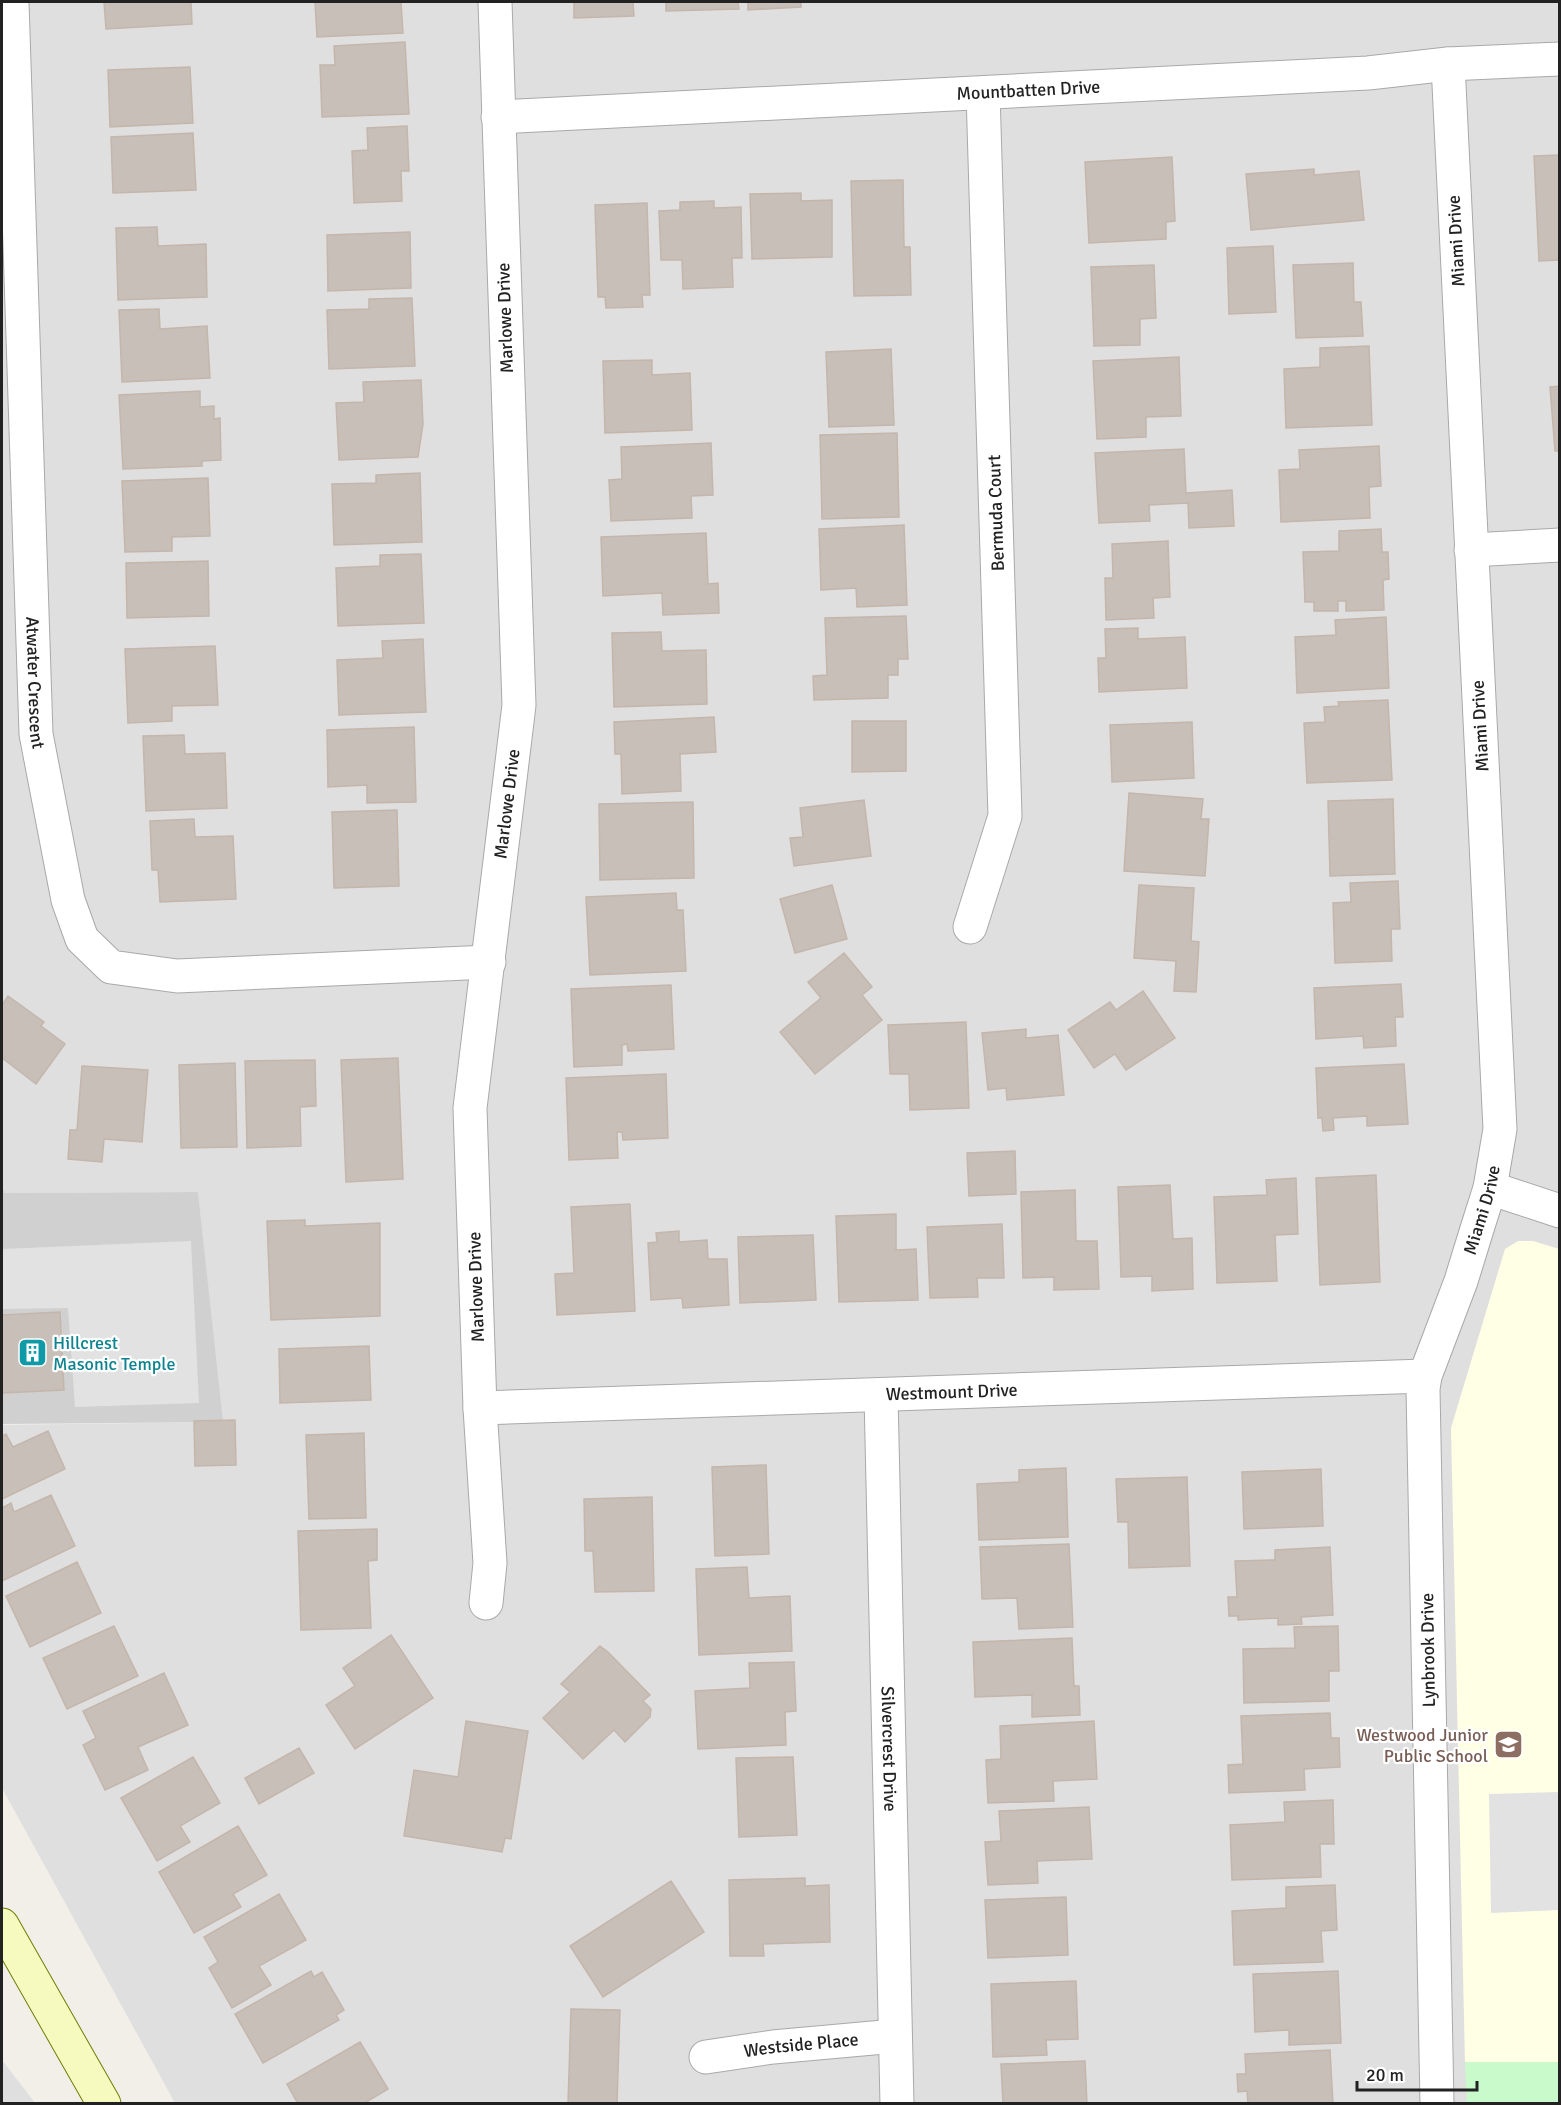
<svg xmlns="http://www.w3.org/2000/svg" width="1561" height="2105" viewBox="0 0 1561 2105" font-family="Signika,sans-serif">
<style>
.residential{fill:#e0dfdf}
.education{fill:#ffffe5}
.religious{fill:#d0d0d0}
.park{fill:#c8facc}
.parking{fill:#e2e2e2}
.building{fill:#c7bfb8;stroke:#c4b6ab;stroke-width:1.5}
.lines{fill:none;stroke-linecap:round;stroke-linejoin:round}
.minor-casing{stroke:#a9a9a9;stroke-width:35}
.secondary-casing{stroke:#707d05;stroke-width:35}
.minor{stroke:#fff;stroke-width:33}
.secondary{stroke:#f7fabf;stroke-width:33}
.labels{text-anchor:middle;stroke-width:4.5;stroke-linejoin:round;paint-order:stroke}
.street-label{font-size:18px;fill:#222;stroke:#fff}
.culture-label{font-size:18px;fill:#0d838f;stroke:#fff;text-anchor:start}
.education-label{font-size:18px;fill:#785e54;stroke:#fff;text-anchor:end}
</style>
<rect width="100%" height="100%" fill="#f2efe9"/>
<path class="residential" d="M2 2H1559V2103H175L2 1788V1425L222 1422 198 1192 5 1193 2 1187Z
M2 2060 35 2103H2Z"/>
<path class="education" d="M1518 1241H1533L1559 1249V2062H1465L1451 1428 1505 1249Z"/>
<path class="religious" d="M2 1187 5 1193 198 1192 223 1422 2 1424Z"/>
<path class="park" d="M1465 2062H1559V2103H1467Z"/>
<path class="parking" d="M191 1241 199 1403 75 1407 68 1308 2 1309V1249Z
M1559 1792V1910L1491 1913 1489 1794Z"/>
<path class="building" d="M104 2H191L192 24 106 29Z
M315 2H401L403 33 317 37Z
M574 2H633L634 16 574 18Z
M666 2H738L739 9 666 11Z
M748 2H801V7L748 10Z
M405 42 409 114 322 117 320 65H335L334 46Z
M190 67 193 123 110 127 108 70Z
M407 126 409 171H401L402 201 354 203 352 151 368 150 367 128Z
M193 133 196 190 113 193 111 137Z
M1560 155V260L1539 261 1534 156Z
M1172 157 1175 221 1166 222V239L1089 243 1085 162Z
M1314 169V175L1359 171 1364 220 1251 230 1246 174Z
M903 180 904 247H910L911 295 854 296 851 181Z
M801 193V201L832 200V257L752 259 750 194Z
M714 201V208L741 207 742 258H732L733 287 683 289 682 260H661L659 211 680 210V202Z
M647 203 650 295H642L643 307 606 308 605 297H598L595 205Z
M157 227 158 246 206 244 207 297 118 300 116 228Z
M410 232 411 288 328 291 327 235Z
M1273 246 1276 312 1229 314 1227 248Z
M1353 263 1354 302H1361L1363 336 1296 338 1293 265Z
M1154 265 1156 318 1140 319V345L1094 346 1091 267Z
M412 298 415 366 329 369 327 310 369 309V299Z
M159 309 160 329 207 326 210 378 122 382 119 310Z
M1369 346 1372 425 1286 428 1284 369 1320 367V348Z
M891 349 894 425 829 427 826 352Z
M1179 357 1181 416 1146 417V437L1097 439 1093 361Z
M652 360V375L690 373 692 430 605 433 603 361Z
M421 380 423 424 418 457 339 460 336 403 364 402 363 382Z
M1560 386V451H1555L1550 387Z
M200 391V407L214 406V419L220 418 221 460 202 461V466L123 469 119 395Z
M897 433 899 517 822 519 820 435Z
M711 443 713 495 691 496 692 518 611 521 609 480 622 479 621 447Z
M1379 446 1381 486 1369 487 1370 518 1281 522 1279 470 1300 469 1299 450Z
M1184 449 1186 493 1232 490 1234 526 1189 528 1188 503 1149 505 1150 521 1099 523 1095 453Z
M420 473 422 542 334 545 332 484 376 483V475Z
M208 478 210 536 172 537V551L125 552 122 481Z
M904 525 907 605 857 607 856 588 821 590 819 529Z
M1381 529 1382 552H1388L1389 579 1383 580 1384 610 1346 611V601H1338V611H1314V602H1305L1303 552 1339 551V531Z
M706 533 708 584 718 583 719 613 663 615 662 593 603 596 601 537Z
M1168 541 1170 597 1153 598 1154 618 1106 620 1105 578H1113L1112 544Z
M421 554 424 623 338 626 336 568 380 566V555Z
M208 561 209 616 127 618 126 563Z
M906 616 908 659H898V675H888V698L814 700 813 676 827 675 825 618Z
M1386 617 1389 688 1297 693 1295 637 1336 635 1335 620Z
M1138 628V639L1185 637 1187 688 1099 692 1098 658H1106L1105 629Z
M661 632 662 651 706 650 707 704 614 707 612 633Z
M423 639 426 712 339 715 337 660 383 658 382 641Z
M215 646 218 705 172 706V721L128 723 125 649Z
M1388 700 1392 780 1307 783 1304 723 1325 722 1324 707 1339 706 1338 702Z
M714 717 716 752 680 754 681 791 622 794 621 754H615L614 722Z
M852 721H906V771L852 772Z
M1192 722 1194 778 1112 782 1110 725Z
M414 727 416 802 367 803V785L328 787 327 730Z
M184 735 185 754 225 753 227 808 146 811 143 736Z
M1129 793 1203 799 1201 819H1209L1205 876 1124 871Z
M1393 799 1395 874 1330 876 1328 801Z
M864 800 871 856 794 866 790 838 803 837 800 808Z
M693 802 694 878 600 880 599 804Z
M397 810 399 886 334 888 332 812Z
M194 819 195 837 233 836 236 899 160 902 158 870H152L150 821Z
M1398 881 1400 929H1391L1392 961 1335 963 1333 903 1351 902 1350 883Z
M832 885 847 939 795 953 780 899Z
M1139 885 1194 888 1191 941 1199 942 1196 992 1174 991 1176 961 1134 958Z
M676 893 677 910H683L686 971 590 975 586 897Z
M844 953 872 987 862 995 882 1020 815 1074 780 1032 821 998 808 982Z
M1401 984 1403 1017H1395L1396 1046 1364 1048 1363 1036 1316 1039 1314 988Z
M671 985 674 1049 628 1051 627 1044 622 1045V1065L574 1067 571 989Z
M1143 991 1175 1038 1126 1070 1115 1054 1094 1068 1068 1030 1110 1002 1116 1010Z
M8 996 44 1022 41 1026 65 1044 36 1084 2 1058V1005Z
M966 1022 969 1108 910 1110 909 1074H890L888 1025Z
M1026 1029V1038L1058 1035 1064 1095 1007 1100 1006 1088 988 1090 982 1033Z
M398 1058 403 1179 346 1182 341 1060Z
M315 1060 316 1106 300 1107 301 1146 247 1148 245 1061Z
M235 1063 237 1147 181 1148 179 1065Z
M1404 1064 1408 1124 1367 1126V1116L1333 1118 1334 1130 1323 1131 1322 1118H1318L1316 1068Z
M82 1066 148 1070 142 1142 104 1139 102 1162 68 1159 70 1130H77Z
M666 1074 668 1138 623 1140 622 1132H617L618 1158 569 1160 566 1078Z
M1015 1151 1016 1194 969 1196 967 1153Z
M1376 1175 1380 1282 1320 1285 1316 1178Z
M1296 1178 1298 1234 1275 1235 1277 1281 1217 1283 1214 1197 1267 1195 1266 1180Z
M1170 1185 1173 1239 1192 1238 1193 1289 1152 1291V1276L1121 1277 1118 1187Z
M1075 1190 1076 1241H1097L1099 1289 1054 1290V1277L1023 1278 1021 1192Z
M630 1204 635 1311 557 1315 555 1274 574 1273 571 1207Z
M896 1214V1250L916 1249 918 1300 839 1302 836 1216Z
M305 1220V1226L380 1223V1316L271 1320 267 1221Z
M1002 1224 1004 1278H977L978 1297 930 1298 927 1227Z
M679 1231V1242L707 1240 708 1259H727L729 1305 683 1308 682 1298 651 1300 648 1243 657 1242 656 1233Z
M813 1235 816 1300 740 1303 738 1237Z
M60 1312 64 1390 2 1393V1315Z
M369 1346 371 1400 280 1403 279 1349Z
M235 1420 236 1465 195 1466 194 1421Z
M48 1431 65 1469 2 1499V1436L6 1434 13 1447Z
M364 1433 366 1518 309 1519 306 1435Z
M766 1465 769 1554 715 1556 712 1467Z
M1066 1468 1068 1537 979 1540 977 1484 1019 1482V1470Z
M1321 1469 1323 1526 1244 1529 1242 1472Z
M1187 1477 1190 1566 1129 1568 1128 1522H1118L1116 1479Z
M51 1495 75 1546 2 1581V1508L11 1503 14 1512Z
M652 1497 654 1591 595 1592 593 1551H585L584 1499Z
M377 1529V1560L368 1561 371 1628 301 1630 298 1531Z
M1069 1544 1073 1627 1019 1629 1017 1598 982 1599 980 1547Z
M1330 1547 1333 1615 1301 1617 1302 1624 1278 1625V1618L1238 1620V1616H1229L1228 1597H1237L1235 1561 1275 1560V1550Z
M77 1562 101 1613 30 1647 6 1596Z
M747 1567 749 1598 790 1596 792 1651 699 1655 696 1569Z
M114 1626 138 1676 67 1709 43 1658Z
M1338 1626 1339 1671H1329V1701L1244 1703 1243 1649 1295 1648 1294 1627Z
M391 1635 433 1698 355 1749 326 1705 355 1686 343 1668Z
M1072 1638 1074 1686H1079L1080 1715 1032 1717V1695L975 1697 973 1642Z
M600 1646 608 1652 650 1695 643 1701 651 1709 650 1717 625 1742 614 1730 583 1759 543 1718 570 1692 561 1684Z
M794 1662 796 1711 785 1712 786 1745 698 1749 695 1691 750 1688 749 1663Z
M164 1673 188 1725 138 1747 148 1770 105 1790 83 1745 96 1738 83 1711Z
M1330 1713 1331 1738H1339L1340 1767 1304 1769 1305 1790 1229 1793 1228 1765 1243 1764 1241 1716Z
M466 1721 528 1731 511 1839 505 1838 502 1852 404 1836 414 1770 458 1777Z
M1094 1721 1097 1779 1053 1781 1054 1801 988 1803 986 1760 1001 1759 1000 1726Z
M299 1748 314 1773 259 1804 245 1778Z
M193 1757 220 1803 180 1826 190 1842 157 1861 121 1798Z
M793 1757 797 1835 739 1837 736 1758Z
M1333 1800 1334 1844H1320L1321 1877 1232 1880 1230 1825 1285 1822 1284 1802Z
M1089 1807 1092 1859 1037 1861 1038 1883 988 1885 985 1842 1001 1841 999 1811Z
M238 1826 267 1875 233 1894 241 1907 194 1933 159 1872Z
M805 1878V1886L829 1885 830 1942 763 1944 764 1956H730L729 1880Z
M671 1881 704 1932 603 1997 570 1946Z
M1335 1885 1337 1930 1321 1931 1323 1962 1234 1965 1232 1911 1286 1908V1887Z
M279 1894 306 1940 259 1966 271 1985 232 2008 209 1968 218 1962 204 1937Z
M1066 1897 1068 1955 988 1958 985 1900Z
M311 1971 314 1977 322 1972 344 2010 336 2015 339 2020 263 2063 235 2014Z
M1338 1971 1341 2043 1289 2045V2030L1255 2032 1253 1974Z
M1076 1981 1078 2039 1046 2040 1047 2055 993 2057 991 1984Z
M571 2009 620 2010 617 2104H568Z
M360 2042 388 2089 363 2104H298L287 2084Z
M1330 2050 1333 2104H1248L1247 2091 1238 2092 1237 2074H1246L1245 2054Z
M1085 2061 1087 2104H1003L1001 2064Z"/>
<g class="lines">
<defs>
<g id="minor">
<path id="s1" d="M12 2 36 734 68 900 82 939 111 967 177 976 489 962"/>
<path id="s2" d="M498 117 1368 73 1448 64 1560 59"/>
<path d="M1471 550 1560 545"/>
<path d="M970 927 1005 816 983 93"/>
<path d="M1490 1188 1560 1211"/>
<path id="s3" d="M881 1395 897 2104"/>
<path id="s4" d="M480 1408 1425 1376"/>
<path id="s5" d="M486 1603 490 1563 480 1408 470 1108 519 705 495 2"/>
<path id="s6" d="M706 2057 773 2047 895 2036"/>
<path id="s7" d="M1437 2104 1423 1389 1425 1376 1461 1281 1477 1229 1490 1188 1500 1129 1448 64"/>
</g>
<path id="secondary" d="M2 1925 104 2104"/>
</defs>
<use href="#minor" class="minor-casing"/>
<use href="#secondary" class="secondary-casing"/>
<use href="#minor" class="minor"/>
<use href="#secondary" class="secondary"/>
</g>
<defs>
<symbol id="building-square" viewBox="-11 -11 22 22"><rect x="-9" y="-9" width="18" height="18" rx="4" fill="#0f9aa8" stroke="#fff"/><path d="M-4-6H4V6H1V3H-1V6H-4ZM-2.5-4.3h1.7v1.8h-1.7ZM.8-4.3h1.7v1.8H.8ZM-2.5-1h1.7V.8h-1.7ZM.8-1h1.7V.8H.8Z" fill="#fff"/></symbol>
<symbol id="school-square" viewBox="-11 -11 22 22"><rect x="-9" y="-9" width="18" height="18" rx="4" fill="#8d6e63" stroke="#fff"/><path d="M0-5L7-2L0 1L-7-2ZM-4 1L0 2.5L4 1V4Q0 6-4 4Z" fill="#fff"/></symbol>
</defs>
<g fill-rule="evenodd">
<use href="#building-square" x="16" y="1336" width="33" height="33"/>
<use href="#school-square" x="1492" y="1728" width="33" height="33"/>
</g>
<g class="labels">
<g class="street-label">
<text dy="6" stroke="none"><textPath href="#s2" startOffset="531">Mountbatten Drive</textPath></text>
<text transform="translate(1456 241) rotate(-93)" y="6">Miami Drive</text>
<text transform="translate(505 318) rotate(-92)" y="6">Marlowe Drive</text>
<text transform="translate(996 513) rotate(-92)" y="6">Bermuda Court</text>
<text dy="6" stroke="none"><textPath href="#s1" startOffset="681">Atwater Crescent</textPath></text>
<text transform="translate(1480 726) rotate(-93)" y="6">Miami Drive</text>
<text dy="6" stroke="none"><textPath href="#s5" startOffset="802">Marlowe Drive</textPath></text>
<text dy="6" stroke="none"><textPath href="#s7" startOffset="904">Miami Drive</textPath></text>
<text transform="translate(476 1287) rotate(-92)" y="6">Marlowe Drive</text>
<text dy="6" stroke="none"><textPath href="#s4" startOffset="472">Westmount Drive</textPath></text>
<text transform="translate(1428 1650) rotate(-91)" y="6">Lynbrook Drive</text>
<text dy="6" stroke="none"><textPath href="#s3" startOffset="354">Silvercrest Drive</textPath></text>
<text dy="6" stroke="none"><textPath href="#s6" startOffset="96">Westside Place</textPath></text>
</g>
<g class="culture-label">
<text x="53" y="1349">Hillcrest<tspan x="53" dy="21">Masonic Temple</tspan></text>
</g>
<g class="education-label">
<text x="1488" y="1741">Westwood Junior<tspan x="1488" dy="21">Public School</tspan></text>
</g>
</g>
<rect width="1561" height="2105" fill="none" stroke="#222222" stroke-width="6"/>
<path d="M1357 2081v9h120v-9" fill="none" stroke="#222222" stroke-width="3"/>
<text x="1366" y="2081" font-size="18" fill="#222222" stroke="#ffffff" stroke-width="4.5" paint-order="stroke">20 m</text>
</svg>
